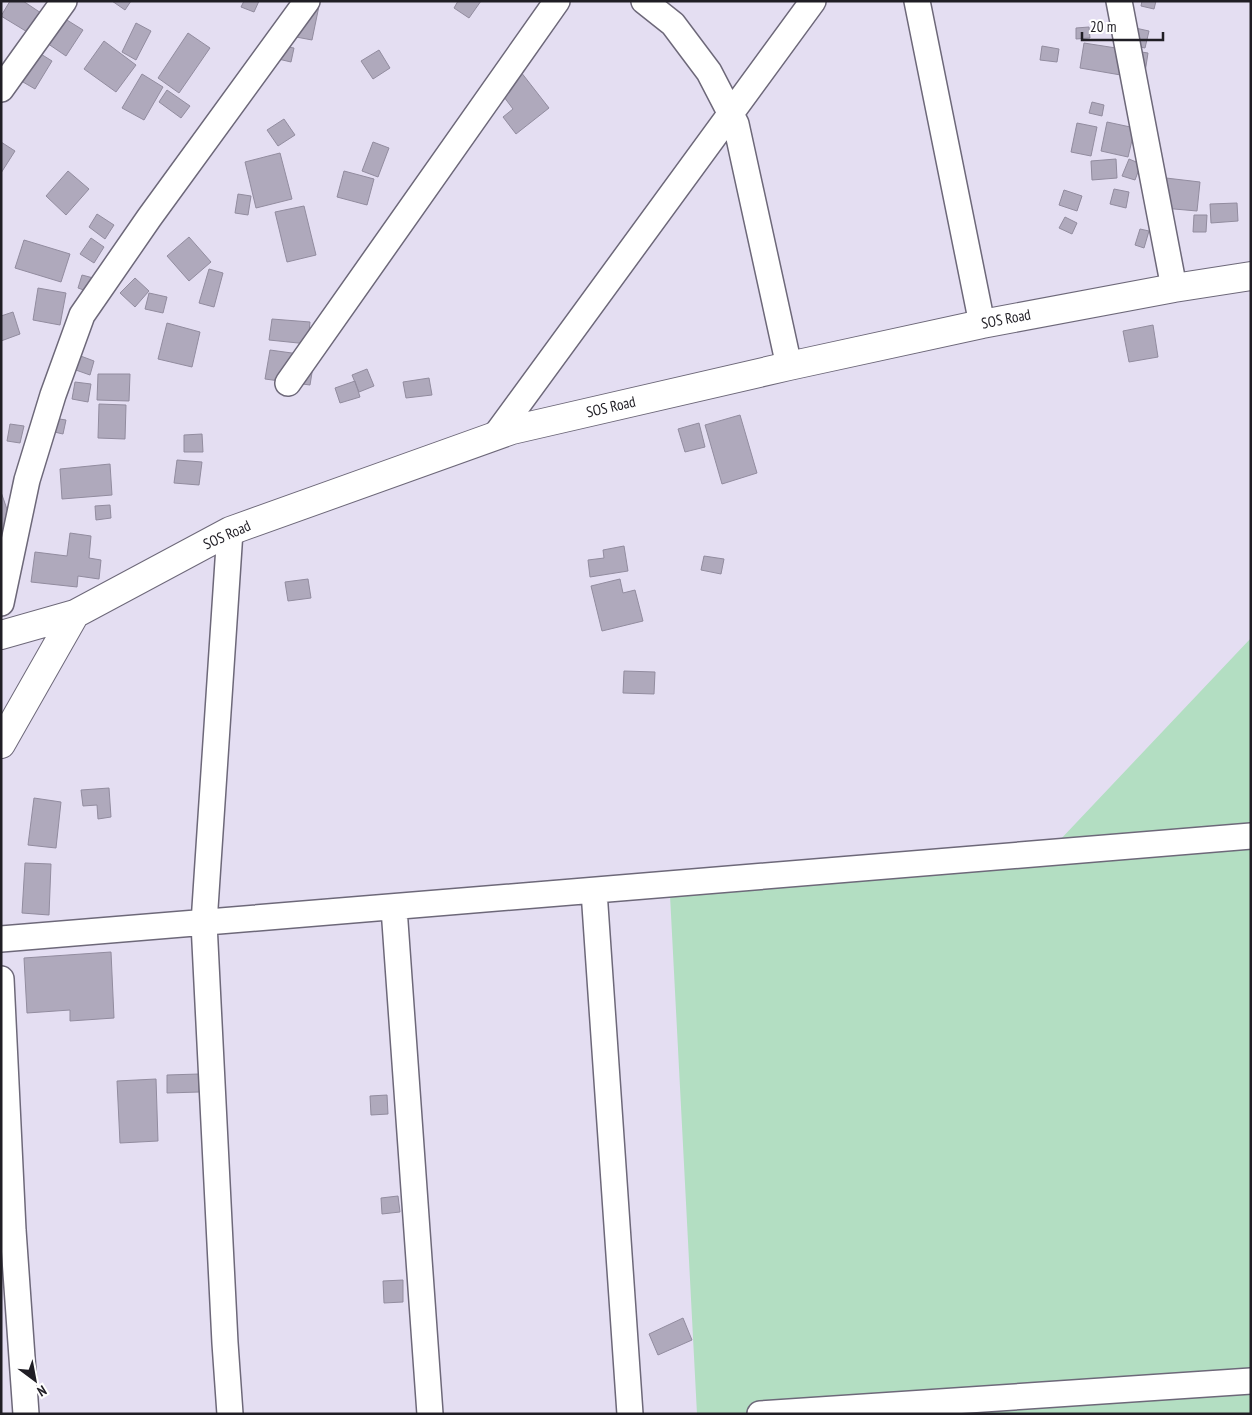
<svg xmlns="http://www.w3.org/2000/svg" width="1252" height="1415" viewBox="0 0 1252 1415" font-family="'PT Sans Narrow',sans-serif">
<style>
.green{fill:#b3dec2}
.building{fill:#afa9bc;stroke:#928c9f}
.lines{fill:none;stroke-linecap:round;stroke-linejoin:round}
.minor-casing{stroke:#6d6879;stroke-width:28}
.tertiary-casing{stroke:#6d6879;stroke-width:30}
.minor{stroke:#fff;stroke-width:25}
.tertiary{stroke:#fff;stroke-width:28}
.labels{text-anchor:middle;stroke-width:4;stroke-linejoin:round;paint-order:stroke}
.street-label{font-size:15px;fill:#201e25;stroke:#fff}
</style>
<rect width="100%" height="100%" fill="#e4def2"/>
<path class="green" d="M1251 638V1414H697L669 876 1041 860Z"/>
<path class="building" d="M10 1H23L41 13 29 33 1 16Z
M112 1H131L125 10Z
M244 1H259L254 12 241 7Z
M298 1H320L312 40 291 36Z
M458 1H481L469 18 454 8Z
M1142 1H1156L1154 9 1141 6Z
M54 12 83 30 66 56 38 37Z
M136 23 151 31 136 60 122 52Z
M1117 24 1149 31 1145 48 1113 41Z
M1089 27 1090 38 1076 39V28Z
M188 33 210 48 179 93 158 78Z
M104 41 136 65 116 92 84 69Z
M1084 43 1148 53 1144 79 1080 68Z
M276 45 294 48 291 62 274 58Z
M28 46 52 61 35 89 11 75Z
M1042 46 1059 49 1057 62 1040 60Z
M379 50 390 68 373 79 361 61Z
M517 67 549 108 516 134 503 117 513 109 495 85Z
M142 74 163 87 144 120 122 108Z
M167 90 190 106 181 118 159 102Z
M1092 102 1104 105 1102 116 1089 113Z
M284 119 295 135 278 146 267 130Z
M1107 122 1135 128 1128 157 1101 151Z
M1077 123 1097 127 1091 156 1071 152Z
M1 142 15 151 1 173Z
M373 142 389 148 378 177 362 171Z
M280 153 292 199 256 208 245 162Z
M1116 159 1117 178 1092 180 1091 161Z
M1129 159 1141 164 1135 180 1122 176Z
M68 171 89 189 66 215 46 196Z
M344 171 374 179 367 205 337 197Z
M1166 178 1200 182 1197 211 1163 208Z
M1114 189 1129 192 1126 208 1110 204Z
M1064 190 1082 196 1077 211 1059 205Z
M238 194 251 196 248 215 235 213Z
M1237 203 1238 221 1211 223 1210 204Z
M304 206 316 255 287 262 275 212Z
M97 214 114 225 105 239 89 227Z
M1194 215H1207L1206 232H1193Z
M1065 217 1077 223 1072 234 1059 228Z
M1140 229 1149 231 1144 248 1135 245Z
M189 237 211 262 189 281 167 256Z
M91 238 104 247 94 263 80 254Z
M24 240 70 254 61 282 15 268Z
M209 269 223 273 214 307 199 303Z
M82 275 97 279 92 293 78 288Z
M135 278 149 291 135 307 120 293Z
M38 288 66 293 60 325 33 320Z
M149 293 167 297 163 313 145 309Z
M13 312 20 334 1 341V316Z
M272 319 310 322 308 344 269 340Z
M167 323 200 332 192 367 158 359Z
M1153 325 1158 357 1129 362 1123 331Z
M316 348 310 385 265 379 270 350 299 354Z
M78 355 94 361 90 375 73 369Z
M367 369 374 386 359 392 352 375Z
M98 374H130L129 401 97 400Z
M429 378 432 395 406 398 403 382Z
M355 381 360 397 340 403 335 388Z
M75 382 91 384 88 402 72 399Z
M99 404 126 405 125 439 98 438Z
M740 415 757 473 722 484 705 425Z
M53 418 66 420 63 434 50 431Z
M699 423 705 447 685 452 678 429Z
M10 424 24 426 20 443 7 441Z
M202 434 203 452H184V435Z
M177 460 202 462 199 485 174 483Z
M110 464 112 495 62 499 60 469Z
M1 492 16 535 1 540Z
M110 505 111 518 96 520 95 506Z
M70 533 91 536 89 558 101 560 99 579 78 576 77 587 31 582 35 552 67 556Z
M624 546 628 571 590 577 588 560 604 558 603 550Z
M704 556 724 559 721 574 701 570Z
M308 579 311 598 288 601 285 582Z
M620 579 623 593 635 590 643 621 602 631 591 586Z
M624 671 655 672 654 694 623 693Z
M109 788 111 817 98 819 97 805 83 806 81 790Z
M34 798 61 802 56 848 28 845Z
M25 863 51 864 49 915 22 913Z
M111 952 114 1018 70 1021V1010L27 1013 24 958Z
M199 1074V1092L167 1093V1075Z
M156 1079 158 1141 120 1143 117 1081Z
M387 1095 388 1114 371 1115 370 1096Z
M398 1196 400 1212 382 1214 381 1198Z
M403 1280V1302L384 1303 383 1281Z
M683 1318 692 1340 658 1355 649 1334Z"/>
<g class="lines">
<defs>
<path id="minor" d="M644 1 673 24 709 72 736 124 789 366
M917 1 982 324
M1119 1 1174 288
M1 89 64 1
M288 383 557 1
M495 436 813 1
M1 603 27 480 53 395 82 315 149 218 307 1
M594 891 630 1414
M394 908 430 1414
M1 939 1251 836
M1 979 13 1230 26 1414
M230 1414 225 1343 204 923 230 531
M760 1414 1251 1381"/>
<path id="tertiary" d="M1 635 75 614 230 531 512 430 789 366 982 324 1174 288 1251 276
M1 744 75 614"/>
</defs>
<use href="#minor" class="minor-casing"/>
<use href="#tertiary" class="tertiary-casing"/>
<use href="#minor" class="minor"/>
<use href="#tertiary" class="tertiary"/>
</g>
<g class="labels">
<g class="street-label">
<text transform="translate(1006 319) rotate(-11)" y="5">SOS Road</text>
<text transform="translate(611 407) rotate(-13)" y="5">SOS Road</text>
<text transform="translate(227 535) rotate(-24)" y="5">SOS Road</text>
</g>
</g>
<rect width="1252" height="1415" fill="none" stroke="#201e25" stroke-width="5"/>
<g transform="translate(35 1380) rotate(148)" stroke="#ffffff" stroke-width="4" paint-order="stroke">
<path d="M0-4L9 19L0 12L-9 19Z" fill="#201e25"/>
<text y="-8" font-size="14" font-weight="bold" text-anchor="middle" fill="#201e25">N</text>
</g>
<path d="M1082 32v8h81v-8" fill="none" stroke="#201e25" stroke-width="2.5"/>
<text x="1090" y="32" font-size="15" fill="#201e25" stroke="#ffffff" stroke-width="4" paint-order="stroke">20 m</text>
</svg>
